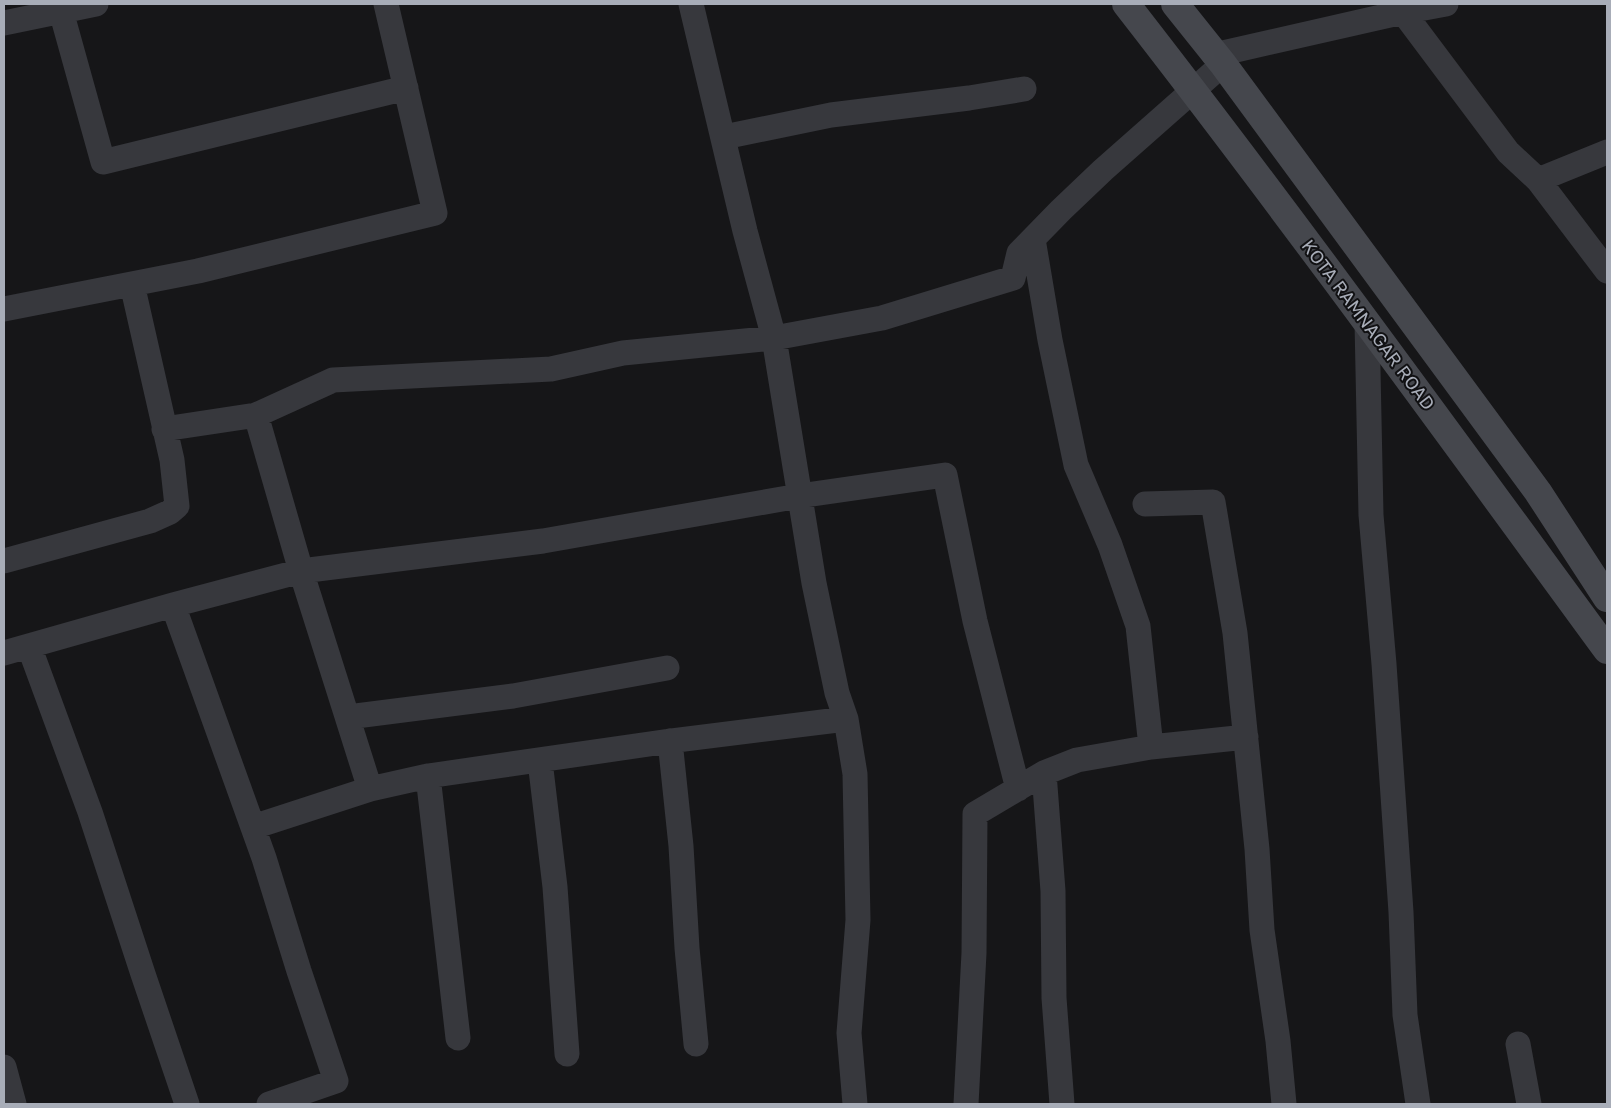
<svg xmlns="http://www.w3.org/2000/svg" width="1611" height="1108" viewBox="0 0 1611 1108" font-family="'Golos Text',sans-serif">
<style>
.lines{fill:none;stroke-linecap:round;stroke-linejoin:round}
.street{stroke:#37383d;stroke-width:25}
.secondary{stroke:#45474d;stroke-width:28}
.labels{text-anchor:middle;stroke-width:4;stroke-linejoin:round;paint-order:stroke}
.street-label{font-size:18px;fill:#a8adb8;stroke:#111113}
</style>
<rect width="100%" height="100%" fill="#161618"/>
<g class="lines">
<path class="street" d="M691 4 745 231 774 338 814 583 837 693 846 719 855 774 858 920 849 1033 855 1104
M61 11 103 162 406 88
M1403 12 1508 152 1538 180 1607 271
M4 23 96 4
M1214 55 1403 12 1446 4
M724 137 831 115 969 98 1024 89
M1538 180 1607 152
M1033 239 1050 340 1076 465 1110 545 1138 626 1151 747
M4 309 198 271 435 213 386 4
M1367 322 1371 515 1384 664 1401 912 1405 1015 1418 1104
M164 429 256 415 333 380 551 369 623 353 774 338 882 318 1013 278 1019 253 1061 210 1103 170 1223 64
M1145 504 1213 502 1235 633 1257 849 1262 930 1278 1041 1284 1104
M4 561 150 521 170 512 177 506 172 460 132 284
M173 605 264 858 299 971 336 1081 269 1104
M29 646 90 812 143 974 187 1104
M4 653 173 605 301 571 543 541 799 496 945 475 975 621 1018 789
M348 717 513 696 667 668
M670 741 681 846 687 948 696 1044
M540 761 555 887 567 1054
M1044 773 1053 891 1054 998 1062 1104
M428 776 458 1038
M370 789 428 776 670 741 846 719
M253 827 370 789 301 571 256 415
M1518 1044 1529 1104
M4 1067 14 1104
M966 1104 974 953 975 814 1044 773 1077 760 1151 747 1246 737"/>
<path class="secondary" d="M1126 4C1291 216 1448 433 1607 650
M1175 4 1223 64 1538 492 1607 598"/>
</g>
<g class="labels">
<g class="street-label">
<text transform="translate(1368 325) rotate(53)" y="6">KOTA RAMNAGAR ROAD</text>
</g>
</g>
<rect width="1611" height="1108" fill="none" stroke="#a8adb8" stroke-width="10"/>
</svg>
